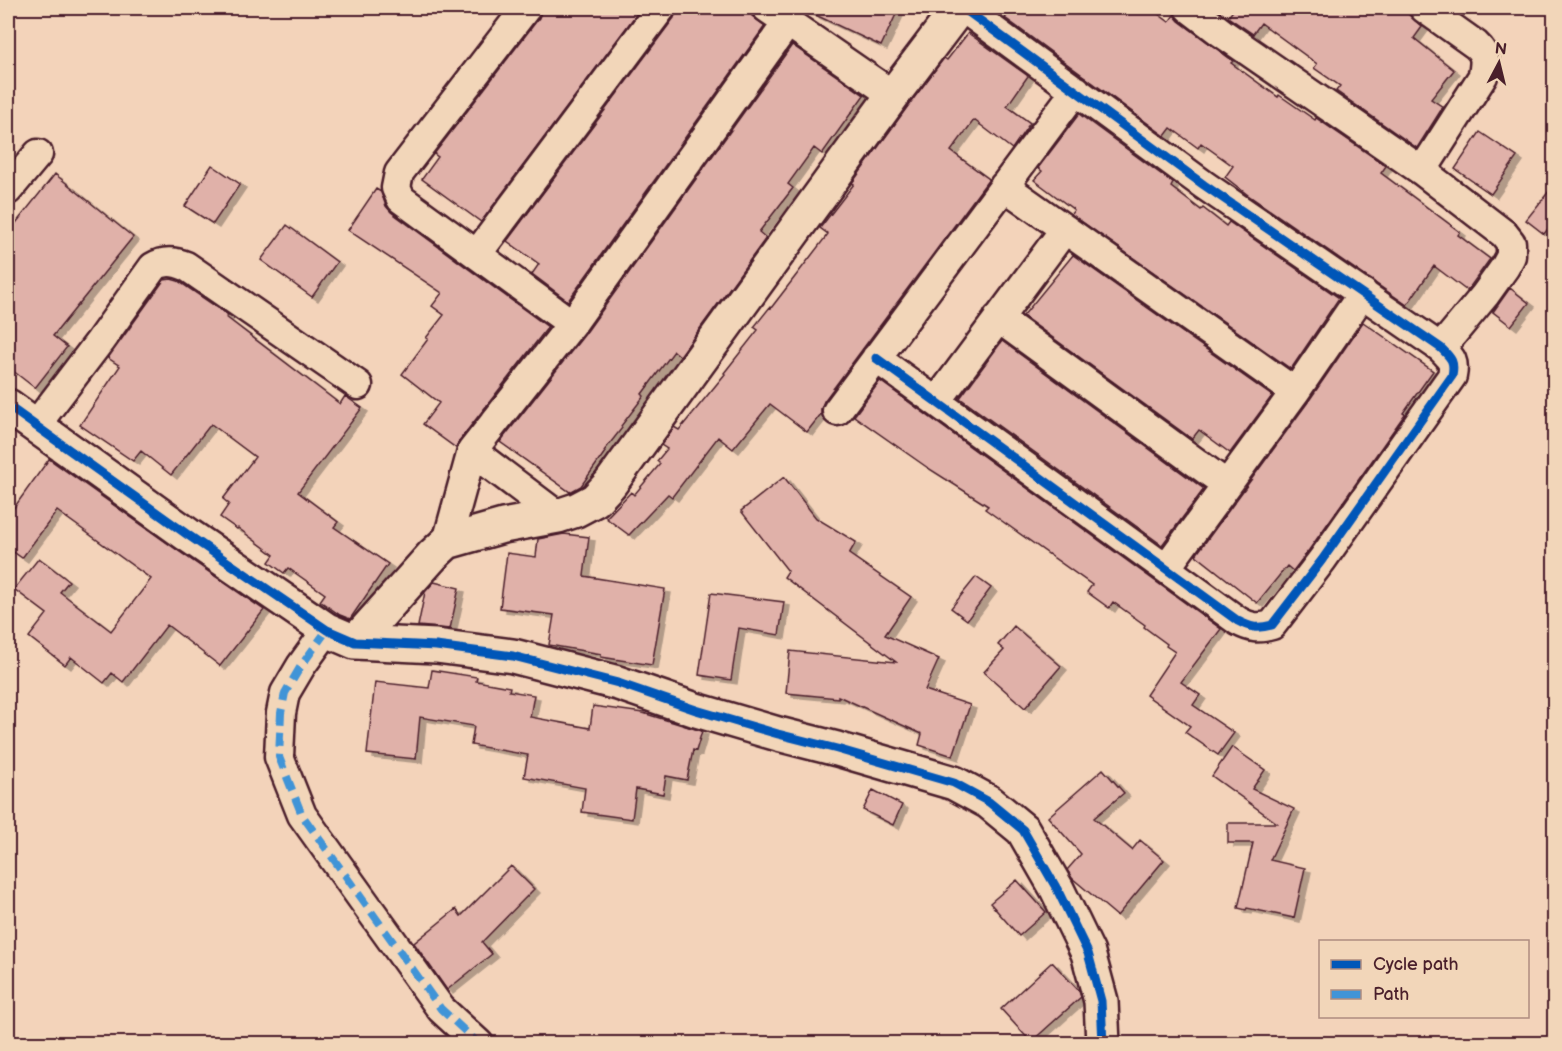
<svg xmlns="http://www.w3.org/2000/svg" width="1562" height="1051" viewBox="0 0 1562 1051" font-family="'Balsamiq Sans',sans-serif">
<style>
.building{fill:#e0b1a9;stroke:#4a1f2b;stroke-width:1.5;filter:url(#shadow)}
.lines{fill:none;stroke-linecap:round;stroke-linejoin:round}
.minor-casing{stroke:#4a1f2b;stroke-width:33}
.tertiary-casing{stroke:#4a1f2b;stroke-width:38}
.minor{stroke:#f2d6b9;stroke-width:28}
.tertiary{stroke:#f2d6b9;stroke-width:33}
.quiet{stroke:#4194d7;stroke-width:8;stroke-dasharray:15 8;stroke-linecap:butt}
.cycleway-casing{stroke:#f2d6b9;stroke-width:13}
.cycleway{stroke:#0057b8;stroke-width:9}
</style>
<defs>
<filter id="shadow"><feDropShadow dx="6" dy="4" stdDeviation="0" flood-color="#0004"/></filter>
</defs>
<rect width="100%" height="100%" fill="#f3d3ba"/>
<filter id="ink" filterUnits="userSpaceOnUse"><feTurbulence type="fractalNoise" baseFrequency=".0167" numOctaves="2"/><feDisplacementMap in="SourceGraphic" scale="12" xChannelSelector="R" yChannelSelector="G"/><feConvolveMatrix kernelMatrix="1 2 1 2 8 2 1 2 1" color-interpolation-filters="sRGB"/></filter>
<g filter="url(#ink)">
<path class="building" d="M542 8H641L481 222 422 179 438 157 434 154 539 18Z
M677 8H750L752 16 765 26 568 301 532 274 539 264 507 241 674 18Z
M801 8H899L881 46Z
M1014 8H1150L1169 22 1174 15 1179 21 1233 61 1231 63 1278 97 1279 95 1315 120 1316 118 1386 166 1381 173 1460 232 1458 235 1490 259 1467 291 1434 266 1407 305 1248 195 1225 177 1233 166 1201 143 1198 148 1171 128 1165 136 1005 18Z
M1235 8H1408L1409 15 1422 27 1414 38 1454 70 1431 99 1443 107 1417 148 1336 91 1340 86 1314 68 1317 64 1261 23 1253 34 1228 17Z
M968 33 1028 76 1007 106 1030 123 1012 149 974 120 951 151 989 179 824 401 821 409V414L807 432 770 404 733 449 718 437 672 497 668 494 629 535 606 518 631 492 634 495 660 464 657 461 667 449 661 445 674 427 679 430 725 374 724 373 758 330 754 327 770 307 771 308 828 234 820 228 854 184 852 183 908 106 944 58 947 60Z
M792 45 864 95 822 154 814 148 788 184 793 188 759 232 766 238 680 356 674 351 642 394 644 396 621 426 622 428 604 451 605 452 581 486 570 492 500 442 585 334Z
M1079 114 1173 183 1171 187 1201 210 1203 208 1226 226 1229 222 1339 298 1291 369 1071 214 1074 210 1034 180 1042 171 1038 168Z
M1480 132 1517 157 1491 194 1455 169Z
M212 165 240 184 213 224 185 206Z
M55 174 133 237 53 336 67 347 35 388 8 367V233Z
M1554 185V221L1544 234 1526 220Z
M376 189 381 192 386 206 391 212 548 327 459 441 456 448 423 424 439 403 402 374 428 339 426 338 444 315 432 306 442 293 348 230Z
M287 225 337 262 312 297 261 260Z
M1073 255 1272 396 1230 453 1199 430 1192 439 1023 316Z
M171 279 178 281 228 315 226 317 340 404 345 396 362 408 298 492 338 522 334 527 388 564 350 619 340 615 320 601 325 594 288 568 284 573 269 562 274 555 238 528 237 529 220 517 229 504 223 499 255 457 211 424 171 475 141 451 133 461 80 425 120 366 108 358 164 280Z
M1510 288 1529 303 1511 326 1493 312Z
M1363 322 1433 371 1403 413 1405 414 1309 550 1293 571 1287 566 1257 603 1196 555 1308 402Z
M1002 341 1204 489 1162 545 960 398Z
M880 381 1221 629 1181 682 1200 695 1193 705 1234 733 1218 755 1185 732 1190 726 1146 695 1175 652 1166 646 1167 644 1144 627 1145 625 1113 602 1109 608 1087 592 1092 585 985 509 988 506 928 468 854 416Z
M49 459 177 550 264 610 220 666 167 625 123 682 112 673 104 683 71 657 65 665 29 637 47 614 14 589 39 558 69 581 60 592 111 631 151 579 57 511 22 558 8 548V516Z
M784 477 816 518 856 542 849 554 911 597 885 635 939 659 925 690 970 705 953 756 919 745 922 734 838 696V698L786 693 790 651 896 662 784 577 788 571 741 511Z
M564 534 589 537 584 576 665 589 652 665 601 657V654L549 645 554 615 500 608 507 553 536 557 538 539Z
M976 577 991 588 967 620 951 608Z
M434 582 459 588 450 629 418 626 425 592Z
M711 593 784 602 779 635 739 628 731 680 699 675Z
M1014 626 1061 666 1025 708 984 672 1004 650 998 645Z
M432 670 477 677 476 681 510 687 509 691 534 695 530 717 590 728 593 706 643 713 702 731 696 751 693 750 687 780 666 776 663 794 636 789 632 819 582 812 585 788 524 777 528 755 471 745 474 726 420 717 416 759 367 754 375 682 429 688Z
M1232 747 1265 770 1252 789 1294 809 1270 860 1305 868 1294 918 1247 908 1246 910 1238 908 1253 843H1228V823H1277L1212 776Z
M1103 769 1124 793 1094 818 1132 850 1140 840 1164 860 1117 916 1072 878 1067 870 1081 854 1048 817Z
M873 790 902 805 893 825 863 810Z
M511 866 534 889 482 942 492 954 447 990 414 943 456 909 461 916Z
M1017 880 1046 912 1019 936 990 903Z
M1052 962 1079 991 1081 997 1031 1042 1001 1009Z"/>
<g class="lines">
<defs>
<path id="minor" d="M526 8 399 173 396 188 401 199 572 324
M767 8 893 95
M1189 8 1222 33 1422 171 1504 234 1511 243V256L1505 267 1485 295 1441 348
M1422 171 1483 76C1485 62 1487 55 1476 45L1424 8
M1004 186 1295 392
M8 190 38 154
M477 254 661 8
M998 318 1227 485 1295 392 1363 293
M876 358 1238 621C1251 628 1258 629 1272 625L1322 560 1452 376C1455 361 1451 358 1441 348L1204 185 963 8
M937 401 1065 229
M837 411 1076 90
M36 425 100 341 153 267C164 260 174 261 186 266L358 385
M472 451 558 516
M447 542 472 451 572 324 788 22
M1166 568 1227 485
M327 630 301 666 285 693 281 713 279 757 302 815 441 1009 479 1044"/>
<path id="tertiary" d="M8 406 188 535 327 630 355 642 436 646 513 656 618 683 696 710 778 734 837 749 954 783 989 802 1023 830 1057 889 1088 953 1101 1001 1103 1044
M355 642 433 555 447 542 503 526 558 516 576 510 595 500 610 484 893 95 959 8"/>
</defs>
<use href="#minor" class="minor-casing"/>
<use href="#tertiary" class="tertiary-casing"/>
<use href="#minor" class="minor"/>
<use href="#tertiary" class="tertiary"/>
<path class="quiet" d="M327 630 301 666 285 693 281 713 279 757 302 815 441 1009 479 1044"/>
<defs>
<path id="cycleway" d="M876 358 1238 621C1251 628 1258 629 1272 625L1322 560 1452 376C1455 361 1451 358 1441 348L1204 185 963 8
M8 406 188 535 327 630 355 642 436 646 513 656 618 683 696 710 778 734 837 749 954 783 989 802 1023 830 1057 889 1088 953 1101 1001 1103 1044"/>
</defs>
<use href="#cycleway" class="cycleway-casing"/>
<use href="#cycleway" class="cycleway"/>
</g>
</g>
<rect width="1562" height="1051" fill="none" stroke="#f2d6b9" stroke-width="30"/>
<rect x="15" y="15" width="1532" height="1021" fill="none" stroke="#4a1f2b" stroke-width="2" filter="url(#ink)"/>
<rect x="1319" y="940" width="210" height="78" fill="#f2d6b9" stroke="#af8d80" stroke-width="1.5"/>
<rect x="1331" y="960" width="30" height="9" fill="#0057b8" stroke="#af8d80" stroke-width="1.5"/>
<text x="1373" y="970" font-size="18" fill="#4a1f2b">Cycle path</text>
<rect x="1331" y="990" width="30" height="9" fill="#4194d7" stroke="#af8d80" stroke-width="1.5"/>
<text x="1373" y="1000" font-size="18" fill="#4a1f2b">Path</text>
<g transform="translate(1499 63) rotate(7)" stroke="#f2d6b9" stroke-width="4.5" paint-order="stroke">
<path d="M0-4.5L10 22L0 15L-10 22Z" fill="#4a1f2b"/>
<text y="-9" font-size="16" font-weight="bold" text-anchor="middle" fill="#4a1f2b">N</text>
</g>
</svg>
